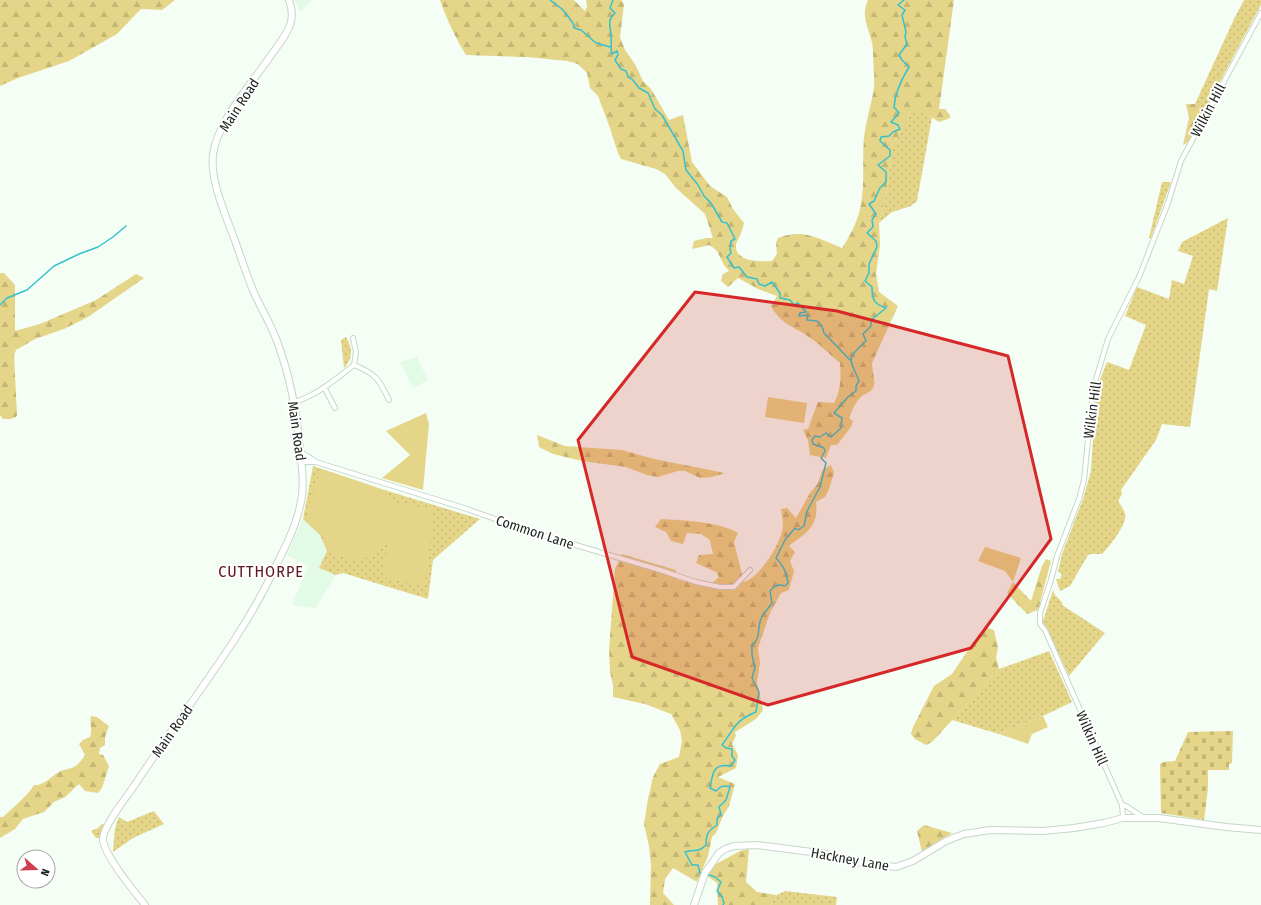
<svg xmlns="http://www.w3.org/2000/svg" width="1261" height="905" viewBox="0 0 1261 905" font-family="'Fira Sans Condensed',sans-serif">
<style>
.built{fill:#e2fbe7}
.grass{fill:url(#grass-dots)}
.forest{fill:url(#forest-firs)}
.cemetery{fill:url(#cemetery-stones)}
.garden{fill:#e5d588}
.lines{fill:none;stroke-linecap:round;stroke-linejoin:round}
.stream{stroke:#35c1cd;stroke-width:1.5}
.street-casing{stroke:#c5d7c8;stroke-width:6}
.secondary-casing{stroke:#c5d7c8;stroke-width:8}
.street{stroke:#fff;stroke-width:4}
.secondary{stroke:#fff;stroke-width:6}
.marked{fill:#d62828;fill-opacity:0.2;stroke:#d62828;stroke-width:3;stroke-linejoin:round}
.labels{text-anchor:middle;stroke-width:4;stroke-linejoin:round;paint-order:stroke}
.street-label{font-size:14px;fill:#1c231d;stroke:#fff}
.quarter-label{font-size:16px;letter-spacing:1px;fill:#5d1820;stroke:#fff}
</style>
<defs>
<pattern id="grass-dots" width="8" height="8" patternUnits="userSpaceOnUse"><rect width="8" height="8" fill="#e5d588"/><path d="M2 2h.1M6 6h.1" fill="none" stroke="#c4b775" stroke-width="1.8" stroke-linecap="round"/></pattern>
<pattern id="forest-firs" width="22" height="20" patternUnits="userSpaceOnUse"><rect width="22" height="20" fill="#e5d588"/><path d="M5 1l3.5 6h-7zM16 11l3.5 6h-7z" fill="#c4b775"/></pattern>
<pattern id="cemetery-stones" width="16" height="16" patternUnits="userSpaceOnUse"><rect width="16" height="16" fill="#e5d588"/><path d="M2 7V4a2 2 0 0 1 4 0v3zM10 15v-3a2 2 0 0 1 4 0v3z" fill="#c4b775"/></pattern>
</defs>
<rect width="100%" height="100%" fill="#f4fef5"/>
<path class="built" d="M295 0H312L302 11H300Z
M417 357 428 380 413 388 400 362Z
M303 519 320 535 327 551 319 568 336 575 315 608 292 605 308 566 287 555Z"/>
<path class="grass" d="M1244 0H1261V5L1204 111 1195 104 1234 19Z
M910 110 922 112 932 117 917 201 911 206 892 212 879 223 887 191 891 155V147L907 122Z
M1162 182H1171L1151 238H1149Z
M1228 218 1217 291 1209 289 1190 427 1162 424 1156 440 1121 490 1122 494 1118 501C1121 506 1127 513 1125 519 1123 529 1109 547 1102 554H1091L1088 555 1070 586 1060 591 1056 579H1060L1062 574 1058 572 1062 554 1083 499 1091 471 1096 390 1107 362 1129 370 1146 325 1125 316 1137 287 1169 299 1172 280 1184 284 1193 256 1178 251 1182 242Z
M346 337C353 348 353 359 344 368L341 340Z
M313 466 381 489 480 519 433 560 428 599 343 573 336 575 319 568 327 551 320 535 303 519Z
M1053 590 1055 595 1062 602V605L1105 633 1069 676 1047 629 1042 624Z
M1049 651 1072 702 1043 716 999 734 952 720 999 669Z
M154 811 164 824 133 838 113 852 115 828 119 817 127 822Z
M102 824H104L101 837 99 838H96L91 831 98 828Z
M785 891 837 897 836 905H770L777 895Z"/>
<path class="forest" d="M0 0H175L162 10 141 9 117 34 69 61 18 78 0 86Z
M440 0H574L585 11 587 7 586 0H621L624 4 620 37 625 50 635 64 643 81 651 89 669 120 683 115 692 162 710 186 727 197 733 209 744 223C743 227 742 231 740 235 739 238 737 241 736 244 734 262 760 262 772 261L777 254 776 243 778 238C803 228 819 239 842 248 850 236 859 219 861 204 865 182 862 159 864 137 866 121 871 105 874 89 875 76 873 63 873 50 872 31 859 20 868 0H954L939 109H945L950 115V118L939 122 930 116 910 110 907 122 891 147V155L887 191 879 223 880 245 876 274 879 292 898 306 872 363C872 370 875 379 874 385 873 392 866 393 862 396 856 401 852 410 849 418L853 421 851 427 837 445H831L826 458 810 455 808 440 803 430 808 429 818 402 834 403C841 390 841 378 840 363 829 354 819 343 806 335 792 326 779 322 771 306L777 296 758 289 738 278 728 287 721 281 723 274 729 271 724 265 717 251 710 245 692 249 694 241 707 238H713L705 214 676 188 665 174 656 169 621 159 618 153 610 128 598 96 590 88 587 73 578 64 567 61 527 57 466 55C455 37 447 20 440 0Z
M1186 104H1195L1204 111 1188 142 1183 145 1189 118Z
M0 273H4L15 285V331L40 324 96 300 136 274 144 278 88 317 64 329 35 339 16 350 14 355 17 415 16 417 10 419H3L0 415Z
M537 435 565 446 622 450 654 459 725 473 712 477 700 478 685 471H678L658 477 647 475 626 467 582 461 553 454 539 447Z
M831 465 834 473 829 489 825 497 816 502C819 527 806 533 789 546L795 552 790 561 794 571 789 590 781 593 770 613 758 648 760 663 757 682 763 710 756 719 735 732 736 736 732 744 738 755 736 768 718 777 735 784 729 806 722 818 716 833 712 837 708 856 697 882 673 868 665 879 663 893 674 905H650L651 865 649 846 644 824 648 799 653 777 660 764 679 757 682 741 680 730 671 714 645 704 613 697V685L610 672 609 650 615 569 622 554 676 570V579L708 586 719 577 716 572 696 563 699 555 713 554 710 540 701 534 687 533 683 544 671 541 666 532 655 527 661 519C681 520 721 522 738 533L734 542 744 582C759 578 779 546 782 531 784 524 782 516 781 509L787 508 796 518 810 493 818 483 822 470Z
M1046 559 1051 561 1038 610 1027 614 1007 593 1013 582 1031 601 1042 566Z
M987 628 994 630 998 648 996 657 999 669 932 742 926 745 915 739 911 734 913 727 934 686 952 674 973 643Z
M91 716 97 717 109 726 105 737V745L100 748 99 754 103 755 109 766 102 788 98 793 85 791 79 784 65 797 54 802 44 812 23 819 15 829 0 838V817H3C13 808 27 796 34 785 44 786 51 776 59 772 64 769 70 769 74 767 78 765 83 759 85 755L79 744 83 740 90 737C93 729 89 723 91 716Z
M924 825 952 833 922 852 917 831Z
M749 849 746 882 757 892 777 895 770 905H718L717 883 707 876 716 864 740 851Z"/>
<path class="cemetery" d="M1233 731 1232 763 1229 764V770H1208V788L1204 820 1161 813 1160 764 1163 762 1175 761 1188 732Z"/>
<path class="garden" d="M768 397 807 403 804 423 765 417Z
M426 413 429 424 423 490 382 478 410 455 386 431Z
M331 472 381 489 392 501C391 514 390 537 383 547 373 562 343 563 330 550 325 545 325 537 321 531 316 523 309 521 306 511L312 498 316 480 322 473Z
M393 503 434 509 425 585 383 578Z
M985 547 1021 558 1013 582 1005 571 978 561Z
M1043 716 1048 727 1032 734 1028 744 999 734Z"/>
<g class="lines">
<path class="stream" d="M550 0 562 9 573 23 574 28 581 30 596 43 610 47
M613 0 610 8 615 13C607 20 610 25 611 34 612 41 610 47 612 54L617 51 618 55 615 60 621 69 626 71 628 77 632 79 639 88 648 93 655 109 662 115 683 151 686 170 698 185 704 196 711 203 722 222 727 223 735 239 731 241 730 249 731 253 727 257 734 268 739 267 747 277 757 279 759 284 765 286 772 282 780 293V298L790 300 794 305 798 303 806 312 800 313 799 316 808 315 807 320 817 321 822 326 824 333 850 360
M0 305 7 298 27 290 54 266 79 254 98 247 113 237 126 226
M703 873H700L698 865H692L685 852C694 848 697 854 706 845 706 834 708 831 717 825V819L721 814 719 807 726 800 730 787C723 785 721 786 716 791L710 788C713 774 712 763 731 766L735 760 732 756V749L726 748 722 745C735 728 734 721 756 712L759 692 752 678 755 667 752 655V645C761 639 757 628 761 619 763 613 769 608 772 603L770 591C775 585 778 584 785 586L788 583C786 572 784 566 776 558L785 540 795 528 798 530 804 526 807 511 820 487 826 463 821 458 825 451 824 448 813 444 812 440 815 436 820 437 826 433 831 437 841 428 842 418 834 413 848 397 856 391V386L859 381C849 357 846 359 866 341L863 334 871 326V320L886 308C874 304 872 300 872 287L865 281 869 273V264L877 247 876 241 867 233 873 227 872 220 876 214 869 204 874 201 880 188 886 182V172L878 165 890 156V150L880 141 881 137 889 136 893 132 900 129 898 125 891 122 899 113 894 107C895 92 901 80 909 67L902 60 899 55 907 44 905 37 906 32 902 15 905 10 898 5 904 0
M706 874 715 877 721 882 717 891 722 897 724 903 723 905"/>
<defs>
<path id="street" d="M354 365C376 374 379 379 389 400
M324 387 335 408
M294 402C316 396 336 379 354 365L356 352 353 338
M301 452 315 461
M302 462H316L464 508 535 533 660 570 696 582 720 587H734L750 570
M1122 805 1126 806 1144 818
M1123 818 1122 805 1045 630 1040 624V613L1051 580 1057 556 1079 499 1084 480 1093 389 1108 339 1139 277 1168 203 1181 161 1261 13"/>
<path id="secondary" d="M145 905C133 890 107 859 103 841 101 829 125 799 132 789 150 762 168 735 187 709 217 666 248 623 271 576 282 553 295 530 300 506 305 487 302 469 300 450 297 413 290 376 277 341 271 325 262 310 255 295 247 277 241 257 234 238 225 213 210 181 213 155 217 120 255 80 274 51 280 43 287 34 290 25 293 17 292 8 289 0
M694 905 705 873 719 853 725 849 734 846 757 845 827 854 861 863 896 867 913 861 946 841 956 837 964 834 990 830 1043 831 1074 828 1104 823 1123 818H1159L1226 827 1261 830"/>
</defs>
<use href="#street" class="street-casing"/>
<use href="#secondary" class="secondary-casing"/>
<use href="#street" class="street"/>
<use href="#secondary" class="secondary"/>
</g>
<path class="marked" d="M695 292 837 311 1008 356 1051 539 971 648 768 705 632 657 578 440Z"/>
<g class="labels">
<g class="street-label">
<text transform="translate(239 105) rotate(-57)" y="5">Main Road</text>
<text transform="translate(1208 110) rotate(-62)" y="5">Wilkin Hill</text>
<text transform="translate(1092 410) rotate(-82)" y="5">Wilkin Hill</text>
<text transform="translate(297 431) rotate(82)" y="5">Main Road</text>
<text transform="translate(535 532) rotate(18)" y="5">Common Lane</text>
<text transform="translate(172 731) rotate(-55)" y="5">Main Road</text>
<text transform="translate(1092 738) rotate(66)" y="5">Wilkin Hill</text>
<text transform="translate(850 859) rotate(10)" y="5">Hackney Lane</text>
</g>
<g class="quarter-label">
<text x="261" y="577">CUTTHORPE</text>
</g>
</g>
<g transform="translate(36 869) rotate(110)"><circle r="19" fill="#ffffff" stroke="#a4a7a5"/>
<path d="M0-3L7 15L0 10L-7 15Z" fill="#ce3d50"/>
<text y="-6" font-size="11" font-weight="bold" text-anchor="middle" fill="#1c231d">N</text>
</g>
</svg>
